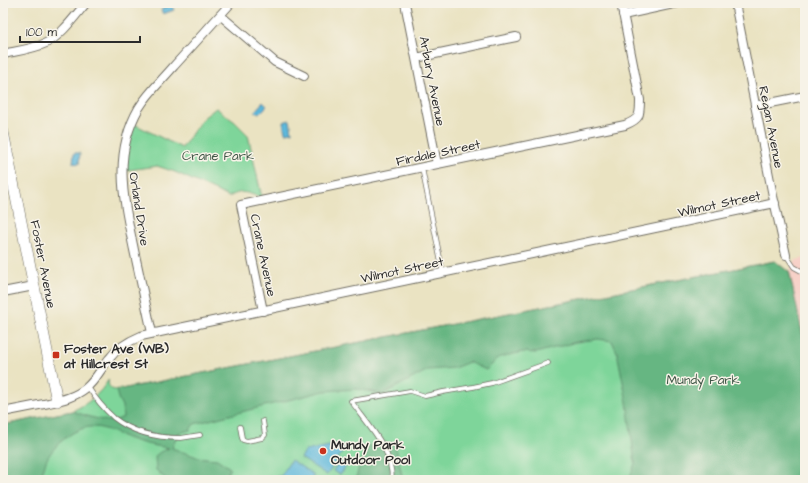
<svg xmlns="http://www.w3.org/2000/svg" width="808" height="483" viewBox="0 0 808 483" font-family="'Architects Daughter',sans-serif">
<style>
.built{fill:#f7d1c8}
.green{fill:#7ed59a;stroke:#548062}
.forest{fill:#66b682;stroke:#487056}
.water{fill:#5db8db;stroke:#447283}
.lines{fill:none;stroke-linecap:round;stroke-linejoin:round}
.lane-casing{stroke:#6e6b60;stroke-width:5.5}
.street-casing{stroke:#6e6b60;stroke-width:10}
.secondary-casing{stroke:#6e6b60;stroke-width:12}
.lane{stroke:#fff;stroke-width:4}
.street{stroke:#fff;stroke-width:8}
.secondary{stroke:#fff;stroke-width:11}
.poi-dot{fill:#c8321e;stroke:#f7f3e8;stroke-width:1.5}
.labels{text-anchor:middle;stroke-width:3;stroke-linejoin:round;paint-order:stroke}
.street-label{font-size:13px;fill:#2b2b2b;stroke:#f7f3e8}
.park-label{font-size:13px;fill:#405647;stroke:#f7f3e8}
.poi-label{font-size:13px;font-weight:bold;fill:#2b2b2b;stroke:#f7f3e8;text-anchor:start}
</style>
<rect width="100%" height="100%" fill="#f7f3e8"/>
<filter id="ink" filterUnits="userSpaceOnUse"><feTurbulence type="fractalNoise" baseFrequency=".025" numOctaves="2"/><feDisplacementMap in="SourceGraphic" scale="8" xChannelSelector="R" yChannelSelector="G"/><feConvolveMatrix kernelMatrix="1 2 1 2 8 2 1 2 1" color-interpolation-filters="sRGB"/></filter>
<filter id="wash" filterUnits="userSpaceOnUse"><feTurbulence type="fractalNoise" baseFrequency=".012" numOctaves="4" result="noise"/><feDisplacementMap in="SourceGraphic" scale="16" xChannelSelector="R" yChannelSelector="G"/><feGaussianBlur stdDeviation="0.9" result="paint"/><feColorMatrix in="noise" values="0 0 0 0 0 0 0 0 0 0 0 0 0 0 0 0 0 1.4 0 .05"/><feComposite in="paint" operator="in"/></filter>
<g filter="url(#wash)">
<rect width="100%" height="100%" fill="#eae3c2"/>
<path class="built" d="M805 258V352L789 271 796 260Z"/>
<path class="green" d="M216 108 235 122 248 135 262 198C248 193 242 189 229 197L175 172 157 166 122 171 132 123 182 148 202 119Z
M775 261 778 273 789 271 805 352V480H3V425L72 411C88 404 100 394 109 379 107 385 110 390 116 390Z"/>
<path class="forest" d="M775 261 785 269 789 271 805 346V480H629L635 463 627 402 617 352 612 341 598 339 576 342 536 353 523 352 500 357 486 370 469 362 454 368 428 370 383 394 357 389 324 391 194 424 190 430 178 433 172 448 197 457 217 459 230 468 224 480H167L156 470 155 456 160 452 169 448C156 446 143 444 130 439 118 435 106 427 93 427 76 426 54 445 47 459 44 466 42 473 41 480H3V425L72 411 90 417 108 421H115L123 417 122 406 118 398 116 390Z
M384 443H395L403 480H356L360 460 368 447Z"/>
<path class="water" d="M171 4 174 10 163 14 161 10 162 9Z
M263 102 267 106 259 114 255 111Z
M290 120 292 132 285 133 283 122Z
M74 153H80L79 164 73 163Z
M339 444 345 448 327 475 301 458 305 451Z
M291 460 314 475 311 480H268V477L281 476Z
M343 460 348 463 340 475 333 471 338 463 340 464Z"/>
</g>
<g filter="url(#ink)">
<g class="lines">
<defs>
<path id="lane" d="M422 168 443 273
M786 255 794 267 805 273
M88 387C95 398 104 409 114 418 133 433 158 438 181 438 187 437 194 436 200 435
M240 427 242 438 243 440 247 441 262 438 265 435 263 421
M392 480C392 448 369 426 351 401L410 391 425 396 443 392 473 387 492 383 548 363"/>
<path id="street" d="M405 3 437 164
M735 3 773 196 786 255
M220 15 275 62 304 76
M623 15 678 3
M3 54C17 51 33 49 46 43 61 36 75 16 86 3
M416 58 516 37
M755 106 805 96
M3 292 34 286
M263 311 241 205 625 125C640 119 640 116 640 100L621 3
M152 333C146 306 140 278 134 250 124 201 112 155 139 108 148 93 162 80 174 66 193 45 212 24 231 3
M3 412C18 409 34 406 49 403 62 400 75 397 86 388 96 380 101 368 109 359 117 348 129 341 141 336L775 203"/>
<path id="secondary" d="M3 132 57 401"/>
</defs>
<use href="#lane" class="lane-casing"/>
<use href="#street" class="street-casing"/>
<use href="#secondary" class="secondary-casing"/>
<use href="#lane" class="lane"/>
<use href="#street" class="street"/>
<use href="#secondary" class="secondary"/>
</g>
</g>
<g class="poi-dot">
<rect x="52" y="351" width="8" height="8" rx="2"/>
<circle cx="323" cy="451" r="4"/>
</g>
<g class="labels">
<g class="street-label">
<text transform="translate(433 81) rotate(79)" y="5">Arbury Avenue</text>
<text transform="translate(772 127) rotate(79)" y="5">Regan Avenue</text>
<text transform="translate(438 152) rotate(-12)" y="5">Firdale Street</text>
<text transform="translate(719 203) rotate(-12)" y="5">Wilmot Street</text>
<text transform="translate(140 209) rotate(81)" y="5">Orland Drive</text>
<text transform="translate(264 255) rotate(78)" y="5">Crane Avenue</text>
<text transform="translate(44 264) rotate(79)" y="5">Foster Avenue</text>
<text transform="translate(402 269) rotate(-12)" y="5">Wilmot Street</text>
</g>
<g class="park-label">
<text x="218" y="160">Crane Park</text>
<text x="703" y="384">Mundy Park</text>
</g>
<g class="poi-label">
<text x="64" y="353">Foster Ave (WB)<tspan x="64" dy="15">at Hillcrest St</tspan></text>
<text x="331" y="449">Mundy Park<tspan x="331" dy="15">Outdoor Pool</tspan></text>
</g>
</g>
<rect width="808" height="483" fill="none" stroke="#f7f3e8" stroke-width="16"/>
<path d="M20 36v6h120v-6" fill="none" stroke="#2b2b2b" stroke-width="2"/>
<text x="26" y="36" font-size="12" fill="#2b2b2b" stroke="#f7f3e8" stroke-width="3" paint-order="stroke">100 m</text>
</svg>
